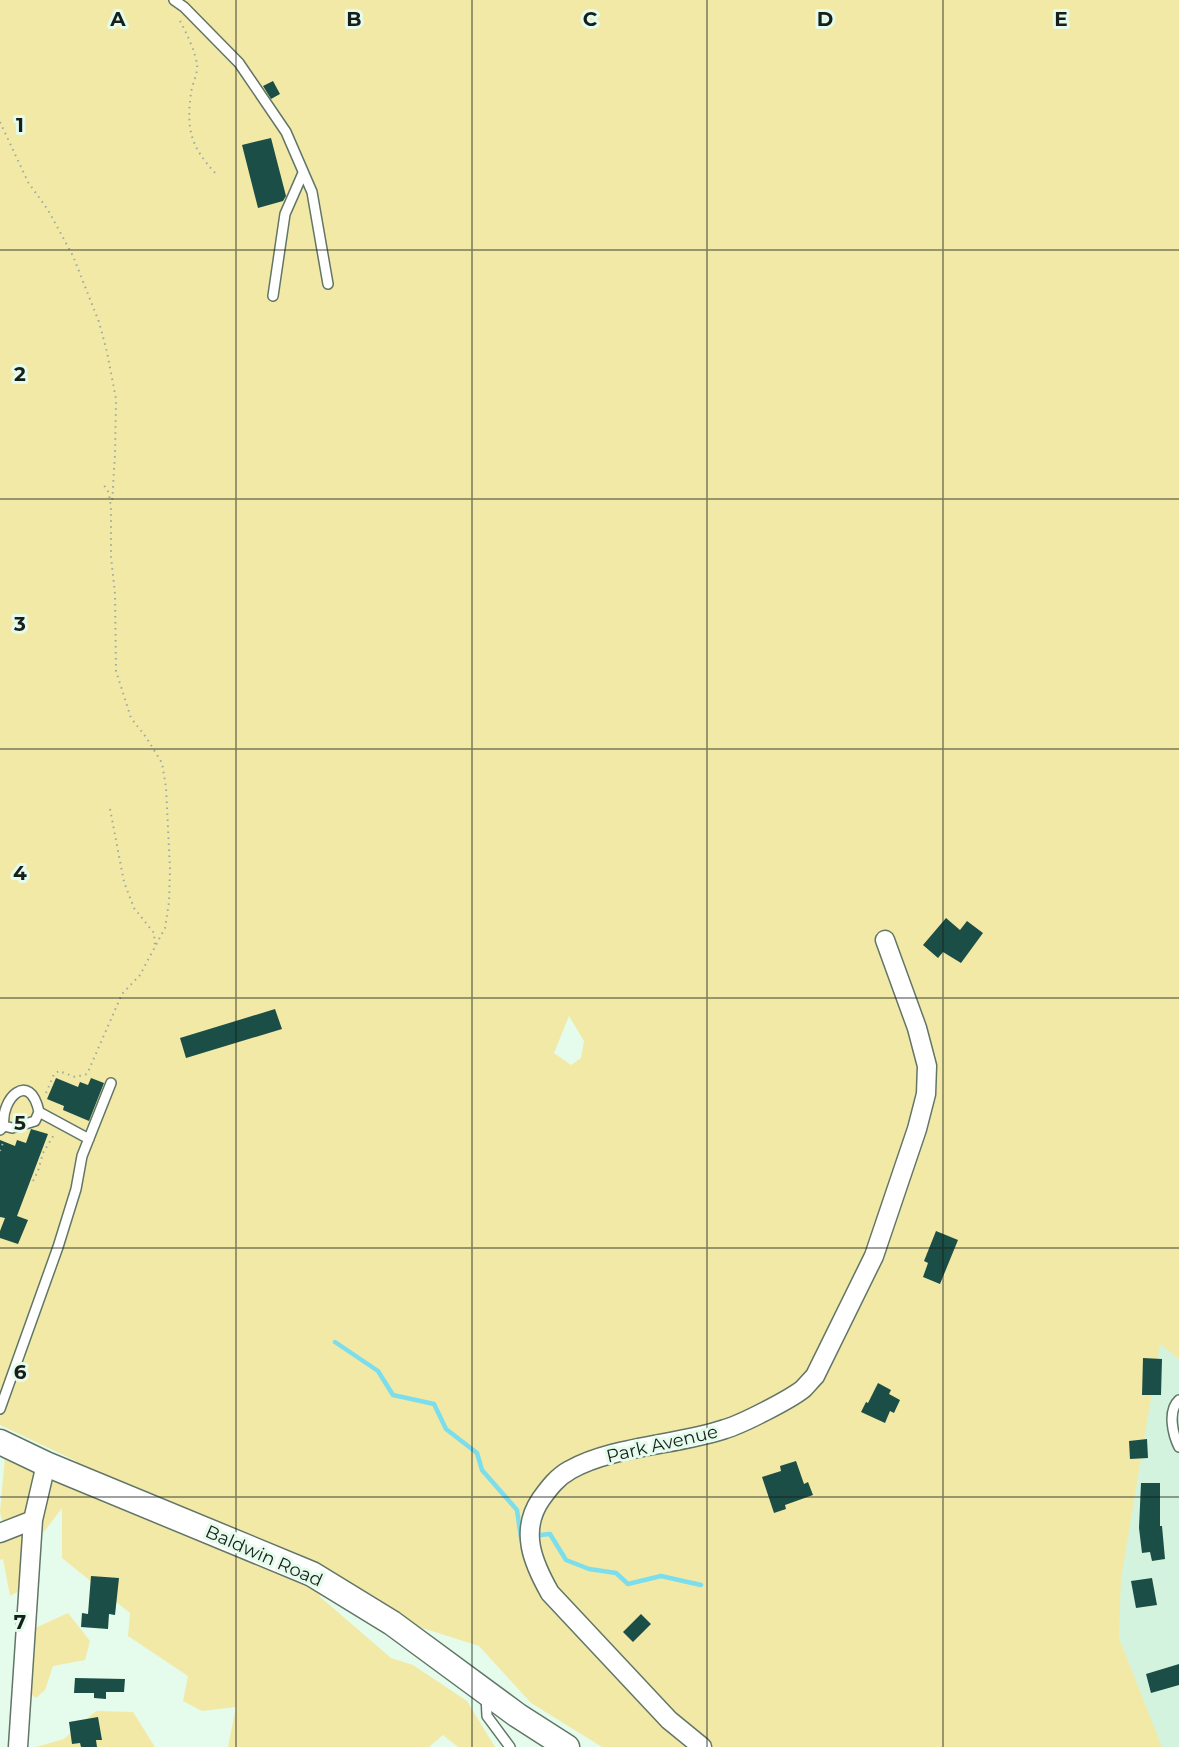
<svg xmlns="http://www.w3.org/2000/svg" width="1179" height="1747" viewBox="0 0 1179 1747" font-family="Montserrat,sans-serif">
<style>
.built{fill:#d4f3de}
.green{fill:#f2e9a7;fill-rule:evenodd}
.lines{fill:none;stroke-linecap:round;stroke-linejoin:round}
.stream{stroke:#7cddec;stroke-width:4.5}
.building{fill:#1b4e46}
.lane-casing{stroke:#617667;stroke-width:12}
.street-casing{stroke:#617667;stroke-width:21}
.secondary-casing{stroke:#617667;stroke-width:27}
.path{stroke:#9aab9f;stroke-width:2;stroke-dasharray:1.5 4.5;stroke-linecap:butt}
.lane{stroke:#fff;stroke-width:9}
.street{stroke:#fff;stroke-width:18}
.secondary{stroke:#fff;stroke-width:24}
.grid{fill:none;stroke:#171f1a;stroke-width:1.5;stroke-opacity:0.55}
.labels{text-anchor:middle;stroke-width:6;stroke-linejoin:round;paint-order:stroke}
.street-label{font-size:18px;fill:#171f1a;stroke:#e5fcec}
.grid-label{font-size:20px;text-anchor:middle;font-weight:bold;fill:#171f1a;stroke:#e5fcec;stroke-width:6;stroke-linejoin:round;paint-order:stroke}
</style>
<rect width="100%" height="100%" fill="#e5fcec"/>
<path class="built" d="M1179 1304V1747H1136L1096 1648 1126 1308Z"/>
<path class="green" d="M0 0H1179V1359L1160 1344 1121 1579 1119 1638 1162 1747H602L531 1703 479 1646 318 1595 391 1658 413 1665 467 1701 495 1747H458L443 1735 429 1747H228L236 1707 202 1711 183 1701 188 1676 128 1636 130 1613 62 1558V1508L44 1532 30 1526 21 1590 10 1596 3 1559 0 1560V1539L6 1536 0 1512 5 1456 100 1501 76 1461 0 1425ZM569 1016 584 1041 581 1058 571 1065 554 1053Z
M68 1613 90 1641 85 1660 53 1666 45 1690 36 1698 26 1691 33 1629Z
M96 1711 133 1712 155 1747H36L64 1739Z"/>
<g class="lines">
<path class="stream" d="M335 1342 378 1371 393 1395 434 1404 446 1429 477 1453 482 1470 517 1510 521 1538
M540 1535 550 1534 566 1560 589 1569 616 1573 628 1584 661 1576 701 1585"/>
</g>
<path class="building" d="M273 81 280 94 271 99 263 86Z
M271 138 286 196 283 201 258 208 242 145Z
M946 918 960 930 967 921 983 933 961 963 943 952 938 958 923 945Z
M275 1009 282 1029 186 1058 180 1038Z
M56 1078 78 1087 80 1082 88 1085 91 1078 104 1083 89 1121 63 1110 64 1106 47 1099Z
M31 1129 48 1134 17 1216 28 1220 18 1244 0 1238V1231L5 1218 0 1217V1140L15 1146 17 1140 26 1143Z
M936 1231 958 1240 940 1284 923 1277 928 1263 924 1261Z
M1143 1358 1162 1359 1161 1395H1142Z
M878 1383 891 1390 889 1394 900 1400 894 1413 890 1411 885 1423 861 1412 866 1402 868 1403Z
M1147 1439 1148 1458 1130 1459 1129 1441Z
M796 1461 804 1484 808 1482 813 1495 785 1505 786 1509 774 1513 762 1477 781 1471 780 1466Z
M1141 1483H1160V1526H1162L1165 1559 1152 1561 1150 1552 1142 1553 1139 1528Z
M91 1576 119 1578 115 1615 109 1614 108 1629 81 1627 82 1613 88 1614Z
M1152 1578 1157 1605 1136 1608 1131 1581Z
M641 1614 651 1624 633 1642 623 1632Z
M1179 1664V1685L1151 1693 1146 1674Z
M75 1678 125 1679 124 1692H106V1699L94 1698V1693H74Z
M98 1717 102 1740H96L97 1747H81L80 1743 72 1744 69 1722Z"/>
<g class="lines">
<defs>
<path id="lane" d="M174 0 184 7 239 63 286 132 312 192 328 284
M273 296 285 214 303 173
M4 1126C0 1099 30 1069 39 1112
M0 1130 4 1126 12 1128 35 1121 39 1112 89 1139
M1179 1400C1167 1411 1173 1435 1179 1447
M0 1409 58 1247 76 1189 82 1156 111 1083
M486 1695 487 1716 510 1747"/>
<path id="street" d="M0 1533 33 1520
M18 1747 33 1520 46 1464
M702 1747 669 1720 550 1593C533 1563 519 1531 541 1499 549 1488 557 1477 570 1470 612 1446 678 1445 725 1429 742 1424 789 1400 803 1389 807 1385 811 1380 815 1376L874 1256 917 1129 926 1094 927 1066 917 1028 885 940"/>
<path id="secondary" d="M0 1442 46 1464 312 1574 392 1623 517 1715 567 1747"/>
</defs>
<use href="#lane" class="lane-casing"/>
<use href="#street" class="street-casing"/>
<use href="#secondary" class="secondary-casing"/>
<path class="path" d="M180 21C186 32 196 53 197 65 198 74 192 84 191 93 186 130 191 147 216 174
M0 122 28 182 48 210 73 256 99 322 107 352 116 399 115 454 112 504
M110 809 124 882 134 908 154 933 155 946
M46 1093 54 1074 59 1071 75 1077 87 1074 122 994 140 975 165 928 169 902 170 869 166 787 162 763 146 737 131 718 116 671 115 594 111 557V508L109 493 102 482
M0 1151 4 1140
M33 1181 38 1171 43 1153 55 1133"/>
<use href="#lane" class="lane"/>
<use href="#street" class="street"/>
<use href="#secondary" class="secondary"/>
</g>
<path class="grid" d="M236 0V1747M472 0V1747M707 0V1747M943 0V1747M0 250H1179M0 499H1179M0 749H1179M0 998H1179M0 1248H1179M0 1497H1179"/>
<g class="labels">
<g class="street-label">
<text transform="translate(662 1444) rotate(-13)" y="6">Park Avenue</text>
<text transform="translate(264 1556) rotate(24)" y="6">Baldwin Road</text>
</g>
</g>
<g class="grid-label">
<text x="118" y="26">A</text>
<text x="354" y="26">B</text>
<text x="590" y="26">C</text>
<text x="825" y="26">D</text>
<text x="1061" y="26">E</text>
<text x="20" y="132">1</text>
<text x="20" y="381">2</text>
<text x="20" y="631">3</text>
<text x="20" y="880">4</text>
<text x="20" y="1130">5</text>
<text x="20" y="1379">6</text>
<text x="20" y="1629">7</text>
</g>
</svg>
